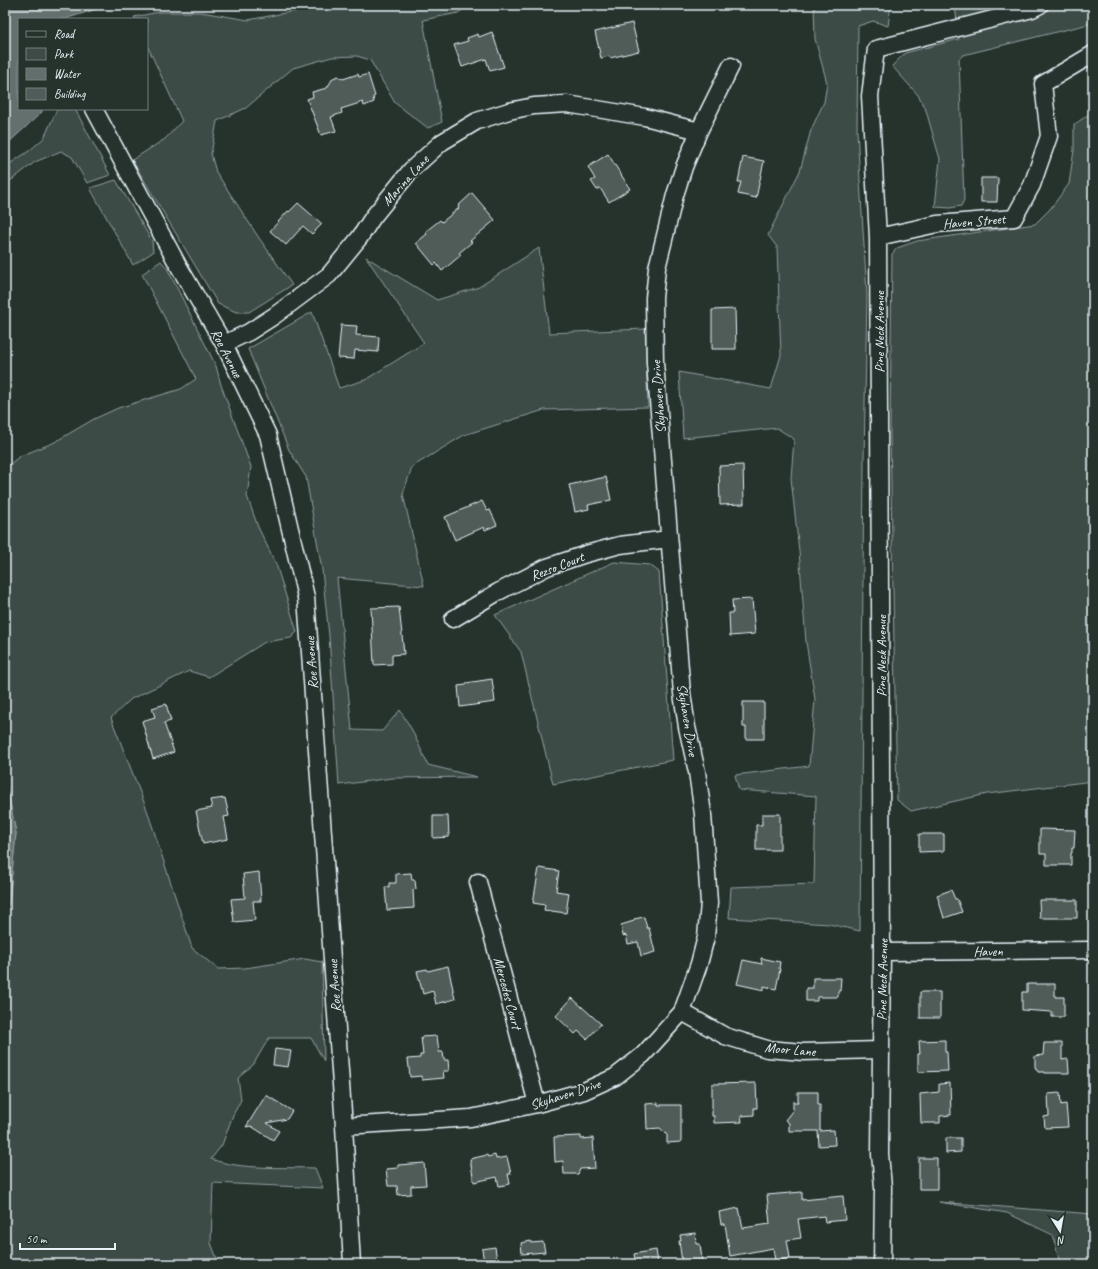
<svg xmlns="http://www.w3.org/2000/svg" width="1098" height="1269" viewBox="0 0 1098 1269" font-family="Caveat,sans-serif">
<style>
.green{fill:#3e4b47;stroke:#939ea0}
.water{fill:#636f6d;stroke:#98a3a5}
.building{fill:#505c59;stroke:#e8f1f8}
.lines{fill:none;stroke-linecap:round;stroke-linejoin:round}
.minor-casing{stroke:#e8f1f8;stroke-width:19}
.minor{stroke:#26332d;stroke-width:16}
.labels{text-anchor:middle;stroke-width:3;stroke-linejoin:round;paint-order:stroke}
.street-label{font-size:14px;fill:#e8f1f8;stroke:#26332d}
</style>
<rect width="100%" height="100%" fill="#26332d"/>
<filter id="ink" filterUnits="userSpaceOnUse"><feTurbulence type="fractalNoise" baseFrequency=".025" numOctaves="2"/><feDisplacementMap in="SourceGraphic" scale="8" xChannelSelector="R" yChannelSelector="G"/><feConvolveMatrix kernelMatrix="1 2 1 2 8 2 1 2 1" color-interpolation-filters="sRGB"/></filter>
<g filter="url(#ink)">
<path class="green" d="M327 5H470L458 13 423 20 442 122 428 128 395 103 370 60 357 56 332 57 293 68 246 108 217 121 211 154 216 172 259 238 292 285 249 312H236L218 304 132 160 165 139 182 121 147 45V19H135L134 17 159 12H201L248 20Z
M814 5H891L888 26 873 21 858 26 857 131 867 295 864 458 860 931 829 924 729 918 731 887 814 884 816 796 739 790 735 775 809 766 815 699 806 642 799 551 791 478 794 439 777 428 683 438 679 372 771 389 781 355 777 247 768 235 800 171 811 130 824 102 827 83 815 39Z
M955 5H1093V23L963 55 959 59 964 200 961 206 950 208 935 207 940 159 933 135 925 107 918 95 892 66 905 53 959 39Z
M57 109H75L110 175 87 183 72 157 61 151 35 162 5 185V167L29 151 44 138Z
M1093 111V781L987 794 911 811 897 800 890 433 892 254 897 248 917 241 1035 224 1050 209 1069 184 1074 150V125Z
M116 180 152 241 153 252 133 265 90 188Z
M539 248 549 333 645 329 648 407 544 410 464 435 412 467 403 494 424 586 337 578 352 730 382 731 400 710 412 730 428 765 477 777 392 778 339 785 329 636 322 570 306 477 289 450 248 349 312 312 339 388 365 380 424 343 366 257 437 300 479 287Z
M161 261 167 268 216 366 221 385 251 467 247 496 258 527 276 564 297 632 291 638 265 642 209 677 189 671 131 699 111 718 147 810 192 948 218 969 245 968 305 959 322 962 324 1061 311 1038H269L253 1065 238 1078 241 1100 233 1115 222 1145 211 1159C240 1170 284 1167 315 1168L323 1188 213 1183 211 1243 219 1264H5V917L9 902 16 833 5 778V468L20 456 53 443 94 419 118 408 181 389 196 379 142 274Z
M614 562 650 565 659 572 673 760 553 784 521 652 495 615Z
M939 1202 1093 1214V1264H1060L1053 1235 1007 1213Z"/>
<path class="water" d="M5 5H109L65 19H19V109H42V112L5 146Z
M5 778 16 833 9 902 5 917Z"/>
<path class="building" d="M632 23 639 51 610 58 609 56 601 58 595 32Z
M492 32 504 67 490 71 486 59 462 67 454 45 468 41 467 38 478 34 479 37Z
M358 74 359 77 368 74 375 96 373 97 374 102 364 106 363 102 341 109 342 113 331 117 336 131 321 135 307 99 313 97 312 92 327 88 333 78 338 76 343 79Z
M608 154 630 189 609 202 600 188 597 190 591 181 595 179 588 167Z
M743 157 764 161 756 198 738 194 741 182H738Z
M981 178H998L997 202H981Z
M472 193 495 220 470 241 472 242 459 253 461 255 442 271 436 263 434 265 416 243 427 234 425 232 440 220 442 222 459 208 458 206Z
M298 203 322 224 312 234 303 226 286 245 270 231 288 211 289 212Z
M735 309 736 349H712V310Z
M341 325 357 326 356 335 379 337 378 352 355 350 354 359 338 358Z
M743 465 744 504 720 505 719 466Z
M606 477 611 500 588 505 589 509 575 512 569 485Z
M482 501 487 511 490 510 497 525 485 530 484 527 455 540 445 517Z
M752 599 755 634 730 636 729 613H733L732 600Z
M399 607 404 654 392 655V664L374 665 371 608Z
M492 679 495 702 460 707 458 686 466 685V683Z
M743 702H764V739H746V727H743Z
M166 704 171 721 164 723 174 752 153 759 142 721 155 717 152 708Z
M225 798 229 816 224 817 228 839 203 844 196 811 212 808 210 800Z
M762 814H780V850H756V825H762Z
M433 816H448L449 837 433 838Z
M1040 829 1075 830 1074 848H1072V853H1071V865H1046V854H1040Z
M919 834H944V851L919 852Z
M539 868 559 871 556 891 569 893 566 913 544 910 545 905 533 903Z
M259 872 261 901H253L255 920 234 922 231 899 245 898 243 874Z
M411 873 412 880H415L416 889 413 890 414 908 387 910 385 887H389V883H396V874Z
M951 890 955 899H957L962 912 944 918 937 895Z
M1039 900H1077V918H1040Z
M644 917 647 928H649L655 952 641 956 638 942 628 944 626 935 623 936 621 925 634 921V919Z
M761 958 780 962 779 969H780L776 989 764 986V990L737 984 743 960 762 964Z
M448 966 455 999 436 1004 433 991 423 994 417 971 427 969 428 971Z
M813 978H841L840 991H838V997H817V1001H806V988H813Z
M1027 984H1055V997H1064V1017H1052V1012L1022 1010V992H1027Z
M920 992H940V1018H920Z
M572 998 601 1024 587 1039 578 1031 575 1034 556 1016Z
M437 1036 439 1052H443L444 1060H448L449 1071H443L444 1078 422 1080 421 1076 410 1077 408 1059 420 1058V1055H423L421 1037Z
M945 1040V1052H947L948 1071 918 1072V1054H920L919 1041Z
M1044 1043H1062V1060L1068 1059 1069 1073H1045V1072H1038L1035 1067V1056L1043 1055Z
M275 1049 291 1051 288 1067 273 1065Z
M756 1083 757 1108H754V1115L741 1116 742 1122 714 1123V1116H712V1084Z
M950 1083 951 1115 940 1116V1123H921L920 1094 939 1092V1084Z
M798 1092H818V1105H820V1131L834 1130 835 1145 819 1146 818 1131H789V1123L785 1120 793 1110V1102H798Z
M1060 1093 1061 1105 1066 1104 1068 1127 1045 1128 1044 1117 1049 1116 1048 1094Z
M266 1095 292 1111 287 1119 267 1123 279 1131 273 1140 251 1126 246 1127Z
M658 1103V1105H681V1142L667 1143V1135L660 1128 647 1129 646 1104Z
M581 1136V1139L593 1138 595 1168 580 1169 578 1174H564L563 1161 555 1162 554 1137Z
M946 1138H961V1152L946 1153Z
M487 1155 488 1157 495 1155 496 1159 507 1157 511 1174H508L510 1184 499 1186 497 1177 474 1182 470 1159Z
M919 1158H937V1189H919Z
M424 1163 426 1185 411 1186V1194L398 1195 397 1186H388L386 1169 398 1168V1165Z
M802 1192V1200L843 1196 845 1220 825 1222 824 1216 798 1219 801 1238 787 1240 790 1258 775 1261 773 1248 730 1256 725 1224H721L719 1212 739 1208 743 1228 770 1224 767 1195Z
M695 1233 696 1244H700L702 1260 682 1262 679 1241H681L680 1235Z
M531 1241V1243L543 1242 545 1252 522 1254 521 1243Z
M495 1247 497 1261 484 1263 482 1249Z
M656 1250 658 1263 636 1264 634 1254Z"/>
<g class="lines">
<defs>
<path id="minor" d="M94 109 178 265 224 344 268 435 306 597 344 1126 352 1264
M878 237 937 224 1014 218 1032 185 1049 136 1043 84 1093 54
M224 344 249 332 274 316 329 275 360 237 373 217 411 170 442 142 477 121 509 111 534 106 567 104 645 117 699 131
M453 619 498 592 547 567 586 554 620 545 669 539
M478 882 537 1104
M882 952 1093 950
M682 1012 725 1036 767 1049 803 1052 880 1050
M344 1126 471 1118 537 1104 584 1091 615 1077 643 1055 682 1012 699 964 706 937 709 903 703 814 697 772 687 727 682 693 655 363 654 298 657 268 675 195 684 167 699 131 731 66
M882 1264 883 1187 880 1154 882 952 878 237 870 96 876 49 1032 9 1040 5"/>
</defs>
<use href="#minor" class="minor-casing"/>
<use href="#minor" class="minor"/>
</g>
</g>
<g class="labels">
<g class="street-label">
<text transform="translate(405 180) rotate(-48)" y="5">Marina Lane</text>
<text transform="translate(974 221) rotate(-5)" y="5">Haven Street</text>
<text transform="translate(879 332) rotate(-90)" y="5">Pine Neck Avenue</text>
<text transform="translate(227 353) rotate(63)" y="5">Roe Avenue</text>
<text transform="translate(658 397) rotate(-94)" y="5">Skyhaven Drive</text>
<text transform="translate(557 566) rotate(-21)" y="5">Rezso Court</text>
<text transform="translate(881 656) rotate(-90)" y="5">Pine Neck Avenue</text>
<text transform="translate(311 663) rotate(-94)" y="5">Roe Avenue</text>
<text transform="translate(688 720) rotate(81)" y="5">Skyhaven Drive</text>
<text transform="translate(988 951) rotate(-1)" y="5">Haven</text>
<text transform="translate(882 980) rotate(-89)" y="5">Pine Neck Avenue</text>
<text transform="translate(334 986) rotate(-94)" y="5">Roe Avenue</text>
<text transform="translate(508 993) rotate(75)" y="5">Mercedes Court</text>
<text transform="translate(790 1049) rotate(5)" y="5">Moor Lane</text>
<text transform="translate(565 1094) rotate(-18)" y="5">Skyhaven Drive</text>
</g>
</g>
<rect width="1098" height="1269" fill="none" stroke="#26332d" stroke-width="20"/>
<rect x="10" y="10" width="1078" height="1249" fill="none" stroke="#e8f1f8" stroke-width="1.5" filter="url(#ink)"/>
<rect x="18" y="18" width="130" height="92" fill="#26332d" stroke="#747f7e"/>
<rect x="26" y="31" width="20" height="6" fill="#26332d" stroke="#747f7e"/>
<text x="54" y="38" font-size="12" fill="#e8f1f8">Road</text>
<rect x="26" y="48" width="20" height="12" fill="#3e4b47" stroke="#747f7e"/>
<text x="54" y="58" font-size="12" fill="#e8f1f8">Park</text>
<rect x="26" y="68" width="20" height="12" fill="#636f6d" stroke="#747f7e"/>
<text x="54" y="78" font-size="12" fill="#e8f1f8">Water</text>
<rect x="26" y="88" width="20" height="12" fill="#505c59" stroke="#747f7e"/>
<text x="54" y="98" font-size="12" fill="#e8f1f8">Building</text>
<g transform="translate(1060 1231) rotate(169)" stroke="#26332d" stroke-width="3" paint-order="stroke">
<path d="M0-3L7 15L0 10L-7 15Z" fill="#e8f1f8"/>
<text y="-6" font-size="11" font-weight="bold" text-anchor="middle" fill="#e8f1f8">N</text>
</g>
<path d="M20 1243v6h95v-6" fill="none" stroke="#e8f1f8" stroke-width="2"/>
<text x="26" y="1243" font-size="12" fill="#e8f1f8" stroke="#26332d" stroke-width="3" paint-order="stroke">50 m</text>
</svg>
